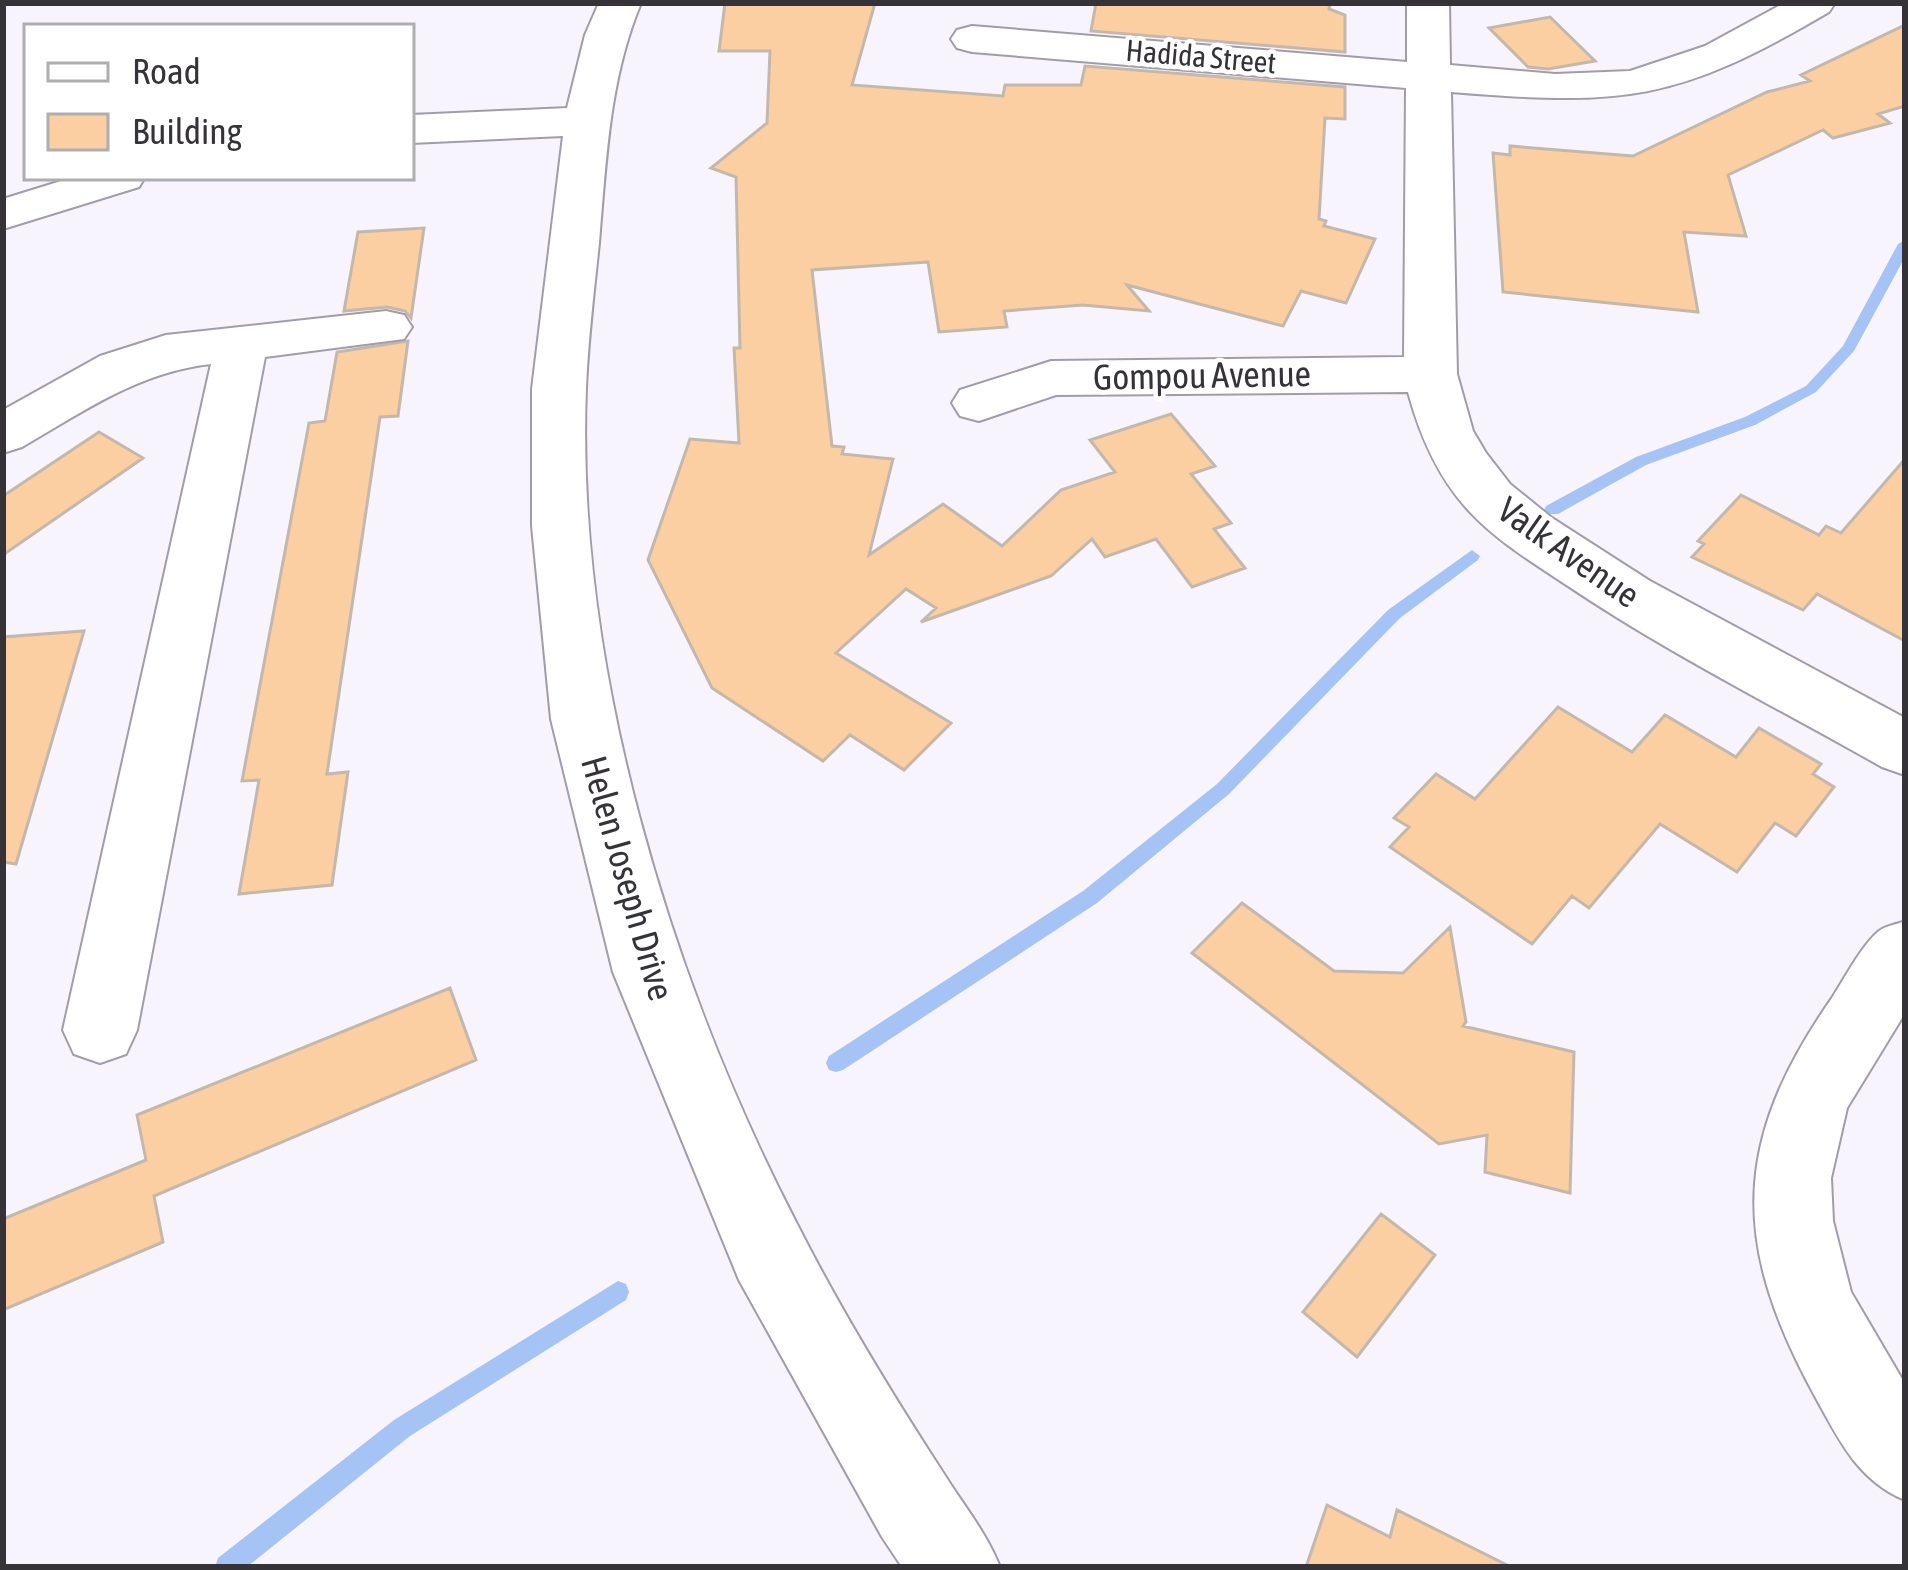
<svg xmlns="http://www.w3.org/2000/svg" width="1908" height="1570" viewBox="0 0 1908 1570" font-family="'Asap Condensed',sans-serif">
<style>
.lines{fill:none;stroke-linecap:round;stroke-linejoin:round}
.stream{fill:#a5c3f4;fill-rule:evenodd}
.building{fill:#fbcfa1;stroke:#c4b8ac;stroke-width:3}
.minor-casing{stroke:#a19caa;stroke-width:4}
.minor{fill:#fff;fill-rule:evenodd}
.labels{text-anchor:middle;stroke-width:9;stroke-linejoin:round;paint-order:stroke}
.far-street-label{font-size:30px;fill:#353238;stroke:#fff}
.street-label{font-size:36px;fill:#353238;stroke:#fff}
</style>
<rect width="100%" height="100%" fill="#f8f4fd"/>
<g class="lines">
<path class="stream" d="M1905 240V257L1854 351 1816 392 1755 425 1646 465 1558 514H1546L1544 510 1546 506 1636 457 1745 417 1806 386 1843 346 1898 244Z
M1472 550 1480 556 1478 560 1400 618 1229 794 1097 903 843 1070 836 1072 829 1070 826 1063 829 1056 1083 891 1217 784 1388 610Z
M618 1281 626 1284 629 1292 626 1300 410 1436 247 1567H215L218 1558 394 1420Z"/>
</g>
<path class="building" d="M725 3H875L852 85 1003 96 1005 85H1081L1085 66 1345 87V119L1325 118 1319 219 1326 221 1324 226 1375 239 1346 303 1301 291 1283 326 1127 285 1149 311 1083 305 1004 311 1007 327 939 332 928 262 812 270 832 446 844 447 842 454 893 459 869 555 943 504 1002 546 1061 490 1115 472 1090 440 1171 414 1215 466 1191 474 1231 523 1214 529 1245 568 1192 587 1156 539 1105 557 1092 539 1051 576 921 622 936 608 906 589 836 653 951 723 904 770 850 735 823 761 712 688 648 560 690 439 739 443 734 348H740L736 177 711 168 767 123 770 51H719Z
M1096 3H1330L1329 9 1345 15V52L1091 31Z
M1550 17 1595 61 1548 69 1528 67 1489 28Z
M1905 25V106L1878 114 1890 123 1833 138 1823 130 1728 175 1746 236 1684 232 1698 312 1503 292 1493 153 1510 155V146L1633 156 1767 92 1810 81 1801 75Z
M424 228 411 318 405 311 387 307 344 311 358 232Z
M408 341 398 416 380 417 327 774 348 772 332 885 239 894 259 780 242 781 309 423 325 421 337 352Z
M99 432 143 458 3 555V496Z
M1905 459V641L1817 594 1803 610 1692 557 1704 544 1698 541 1741 495 1819 535 1826 526 1841 533Z
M84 631 16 864 3 862V637Z
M1558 707 1632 752 1665 715 1736 757 1759 728 1821 764 1813 774 1834 787 1796 836 1775 823 1737 872 1660 824 1589 908 1572 896 1532 944 1390 847 1409 827 1394 818 1436 774 1475 799Z
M1242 903 1334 971 1403 973 1450 927 1466 1022 1463 1026 1574 1052 1570 1193 1485 1172 1487 1135 1439 1144 1192 953Z
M450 988 476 1060 154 1196 163 1242 3 1310V1219L146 1160 137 1115Z
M1381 1214 1435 1255 1357 1357 1303 1312Z
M1327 1505 1390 1537 1397 1510 1511 1567H1306Z"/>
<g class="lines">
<defs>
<path id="minor" d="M599 3H641C609 79 606 162 599 243 594 291 588 340 586 388 575 666 670 979 797 1224 840 1309 892 1394 944 1474 964 1506 986 1532 1000 1567H902L882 1537 739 1280 613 972 551 719 532 526V389L563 136 411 143V115L567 108 585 35Z
M1407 3H1449L1450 65 1555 74 1630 71 1705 46 1784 3H1835L1829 12C1676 102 1625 106 1451 92L1457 374 1473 431 1486 453 1510 484 1552 518 1650 581 1905 718V775L1882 767C1776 707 1666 652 1565 584 1532 562 1497 541 1470 512 1438 478 1420 436 1408 392L1056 395 979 421 960 416 952 403 960 390 1051 361 1404 357 1406 88 972 52 957 48 951 39 957 30 972 26 1407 62Z
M74 177H145L139 187 3 229V199Z
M386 311 404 315 412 327 404 339 265 357 137 1030 126 1054 100 1063 74 1054 63 1030 211 364C139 372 84 411 22 447L3 453V410L100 356 166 335Z
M1905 921V1013L1847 1108 1831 1178 1833 1221 1851 1292 1905 1384V1500C1859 1481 1840 1442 1817 1400 1732 1246 1730 1144 1832 998 1845 978 1861 946 1879 931 1885 926 1898 924 1905 921Z"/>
</defs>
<use href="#minor" class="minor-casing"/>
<use href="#minor" class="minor"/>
</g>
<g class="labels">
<g class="far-street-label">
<text transform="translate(1201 57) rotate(5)" y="10">Hadida Street</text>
</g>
<g class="street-label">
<text transform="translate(1202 375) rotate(-1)" y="13">Gompou Avenue</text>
<text transform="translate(1569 552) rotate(35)" y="13">Valk Avenue</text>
<text transform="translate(628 878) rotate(74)" y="13">Helen Joseph Drive</text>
</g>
</g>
<rect width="1908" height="1570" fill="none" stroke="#353238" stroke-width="12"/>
<rect x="24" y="24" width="390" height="156" fill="#ffffff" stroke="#aeadaf" stroke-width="3"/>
<rect x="48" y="63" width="60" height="18" fill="#ffffff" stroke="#aeadaf" stroke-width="3"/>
<text x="132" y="84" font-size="36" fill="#353238">Road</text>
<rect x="48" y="114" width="60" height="36" fill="#fbcfa1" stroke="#aeadaf" stroke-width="3"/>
<text x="132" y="144" font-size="36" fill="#353238">Building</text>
</svg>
